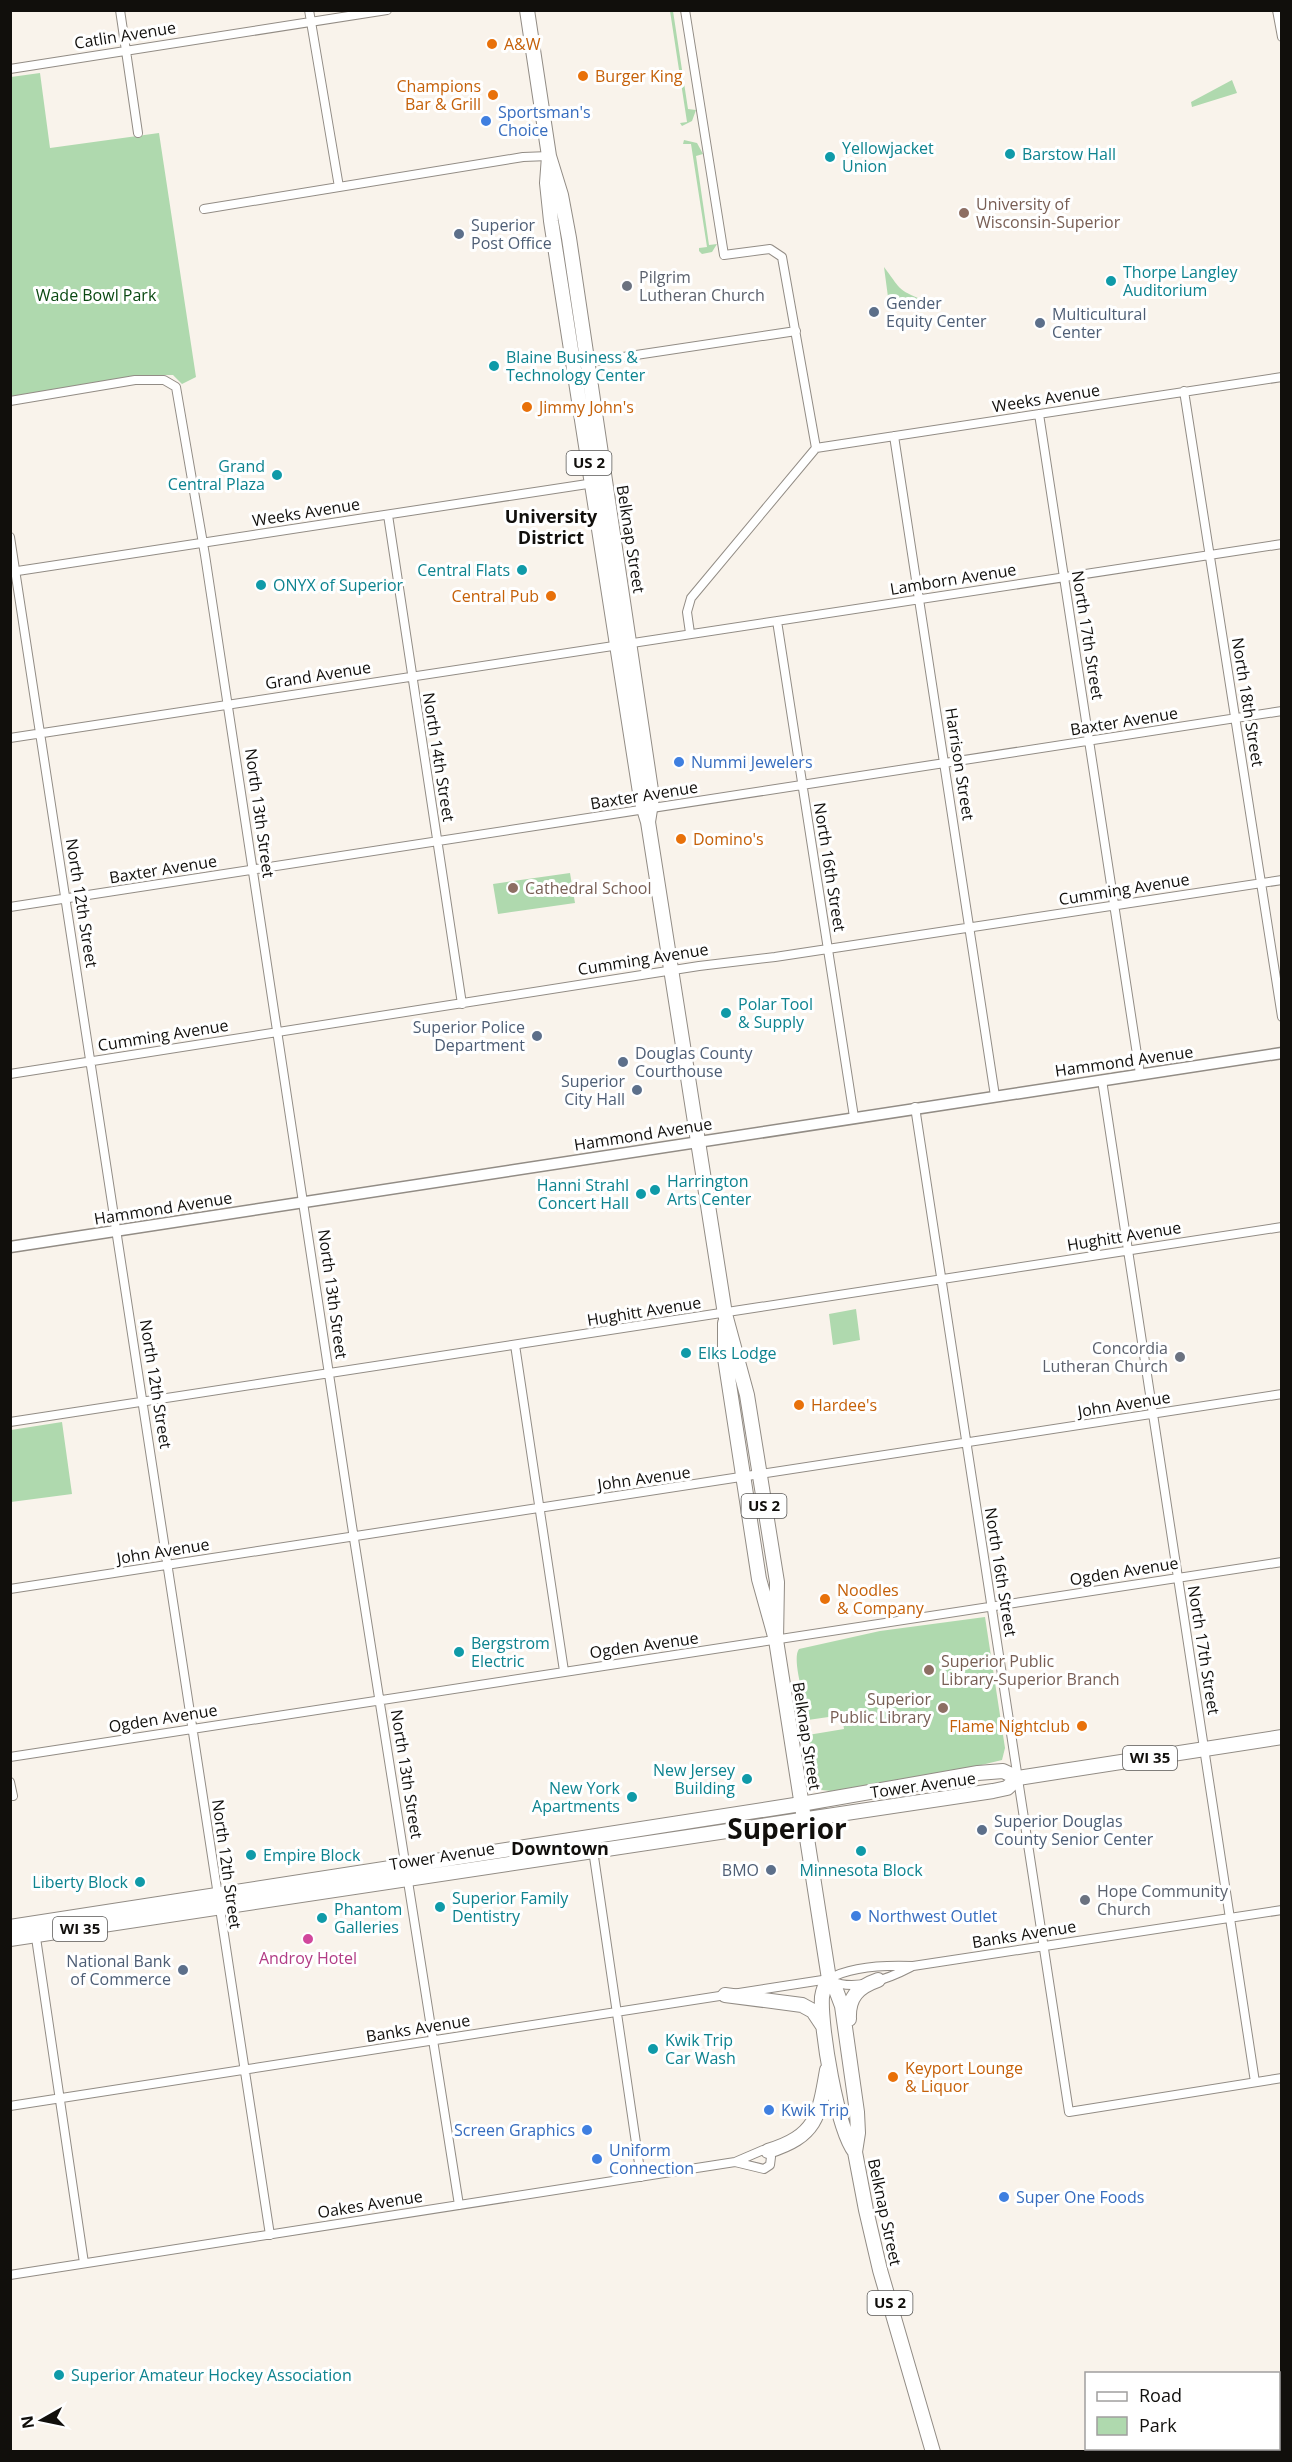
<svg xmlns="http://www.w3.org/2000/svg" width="1292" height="2462" viewBox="0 0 1292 2462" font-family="'Open Sans',sans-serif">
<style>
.green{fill:#afd9ae}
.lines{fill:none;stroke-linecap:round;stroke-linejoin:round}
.minor-casing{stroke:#928c85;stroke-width:10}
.tertiary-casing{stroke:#928c85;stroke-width:13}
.primary-casing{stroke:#928c85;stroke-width:16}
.trunk-casing{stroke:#928c85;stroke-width:16}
.minor{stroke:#fff;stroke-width:8}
.tertiary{stroke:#fff;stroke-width:10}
.primary{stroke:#fff;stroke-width:14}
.trunk{stroke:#fff;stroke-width:14}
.rail{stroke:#4d4a46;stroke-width:3;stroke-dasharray:9 4.5;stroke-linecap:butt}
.food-dot{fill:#e8710a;stroke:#fff;stroke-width:2}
.shop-dot{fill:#3f7fe0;stroke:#fff;stroke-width:2}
.culture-dot{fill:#0f9aa8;stroke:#fff;stroke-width:2}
.education-dot{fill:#8d6e63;stroke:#fff;stroke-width:2}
.service-dot{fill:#5c6f8a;stroke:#fff;stroke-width:2}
.worship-dot{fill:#6b7280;stroke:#fff;stroke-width:2}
.hotel-dot{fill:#d1479c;stroke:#fff;stroke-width:2}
.labels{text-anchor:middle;stroke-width:6;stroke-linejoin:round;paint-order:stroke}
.shield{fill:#fff;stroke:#585755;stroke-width:1.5}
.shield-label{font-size:15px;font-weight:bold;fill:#110f0c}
.street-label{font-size:16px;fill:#110f0c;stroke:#fff}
.food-label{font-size:16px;fill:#c56008;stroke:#fff;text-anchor:start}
.shop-label{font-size:16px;fill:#366cbe;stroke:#fff;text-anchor:start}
.culture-label{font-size:16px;fill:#0d838f;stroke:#fff;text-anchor:start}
.education-label{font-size:16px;fill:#785e54;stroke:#fff;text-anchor:start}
.service-label{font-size:16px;fill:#4e5e75;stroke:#fff;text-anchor:start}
.worship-label{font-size:16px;fill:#5b616d;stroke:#fff;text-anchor:start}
.park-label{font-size:16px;fill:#0a4912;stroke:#fff}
.hotel-label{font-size:16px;fill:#b23c85;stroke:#fff}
.neighbourhood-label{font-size:18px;font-weight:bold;fill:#110f0c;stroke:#fff}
.town-label{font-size:28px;font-weight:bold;fill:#110f0c;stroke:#fff}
</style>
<rect width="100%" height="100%" fill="#f9f3eb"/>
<path class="green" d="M670 11H673L688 109 696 110 692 121 682 126 680 123 687 122Z
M40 73 50 148 159 133 196 377 182 384 173 375H150L11 396V77Z
M1232 80 1237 93 1192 107 1191 102Z
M684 140 697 143 703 154 696 156 709 245 717 244 712 252 702 254 699 251V248L707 247 691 144H683Z
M884 267C900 288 897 290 923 300L916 309 888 297Z
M570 873 575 903 498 914 493 884Z
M856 1309 860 1340 833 1345 829 1314Z
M62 1422 72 1494 11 1502V1430Z
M985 1617 1005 1748 1002 1760 940 1775 831 1791 822 1790 816 1785 808 1735 844 1729 842 1715 808 1720C806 1702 791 1660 799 1649L880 1631Z"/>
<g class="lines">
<defs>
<path id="minor" d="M120 10 138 133
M309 10 339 187
M685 10 724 255 770 249 782 257 816 448
M1277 10 1282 37
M10 69 387 10
M204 209 523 157 549 156
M583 363 796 331
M1184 391 1282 1017
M10 401 135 380H164L176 387 205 555 352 1526 459 2205
M1039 414 1140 1074
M894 436 995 1096
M816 448 1282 377
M388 515 462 1004
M10 537 270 2235
M11 572 594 483
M777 621 854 1117
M690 633 687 612 691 598 816 448
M10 738 1282 544
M10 907 1282 711
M10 1074 699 966 775 957 1282 880
M1102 1080 1255 2082
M915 1107 1069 2112 1282 2078
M515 1345 564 1671
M10 1422 1282 1227
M10 1589 1282 1394
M10 1757 1282 1562
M10 1782 13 1796
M593 1850 641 2177
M35 1931 84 2263
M832 1981C855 1992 890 1978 911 1967
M10 2106 829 1979C851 1966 887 1965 913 1966L1282 1910
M10 2275 735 2162 764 2169 770 2165 771 2157 768 2151 763 2150 735 2162"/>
<path id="tertiary" d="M10 1247 1282 1053"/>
<path id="primary" d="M10 1927 801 1804 978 1773 1003 1771 1018 1778
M10 1939 993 1791 1007 1788 1018 1778 1282 1737"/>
<path id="trunk" d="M527 10 549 156 561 195 569 238 652 797 648 822
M549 156 547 183 551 221 641 799 648 822 725 1314 747 1395 777 1582 776 1640
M725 1323V1358L759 1579 776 1640 829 1979 836 1990 842 2006 857 2112 858 2133 855 2152 866 2210 880 2270 933 2452
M829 1979C825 1985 823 1990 822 1997 820 2026 837 2129 855 2152
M725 1995 802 2005 813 2011 823 2026
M849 2019C848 1997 858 1987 878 1980
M768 2151C816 2136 819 2117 827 2070"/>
</defs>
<use href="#minor" class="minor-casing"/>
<use href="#tertiary" class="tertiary-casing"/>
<use href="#primary" class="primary-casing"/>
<use href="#trunk" class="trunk-casing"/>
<use href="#minor" class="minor"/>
<use href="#tertiary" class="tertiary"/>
<use href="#primary" class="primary"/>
<use href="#trunk" class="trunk"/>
<path class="rail" d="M1278 2406 1282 2405
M1129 2452 1139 2448"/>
</g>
<g class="food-dot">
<circle cx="492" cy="44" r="6"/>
<circle cx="583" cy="76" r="6"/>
<circle cx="493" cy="95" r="6"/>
<circle cx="527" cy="407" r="6"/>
<circle cx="551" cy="596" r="6"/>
<circle cx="681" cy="839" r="6"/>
<circle cx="799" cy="1405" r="6"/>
<circle cx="825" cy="1599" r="6"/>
<circle cx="1082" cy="1726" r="6"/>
<circle cx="893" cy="2077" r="6"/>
</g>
<g class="shop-dot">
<circle cx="486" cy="121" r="6"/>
<circle cx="679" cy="762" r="6"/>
<circle cx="856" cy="1916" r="6"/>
<circle cx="769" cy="2110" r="6"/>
<circle cx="587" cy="2130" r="6"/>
<circle cx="597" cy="2159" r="6"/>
<circle cx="1004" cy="2197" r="6"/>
</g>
<g class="culture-dot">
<circle cx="1010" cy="154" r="6"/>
<circle cx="830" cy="157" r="6"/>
<circle cx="1111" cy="281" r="6"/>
<circle cx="494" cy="366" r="6"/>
<circle cx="277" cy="475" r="6"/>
<circle cx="522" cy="570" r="6"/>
<circle cx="261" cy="585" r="6"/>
<circle cx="726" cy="1013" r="6"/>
<circle cx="655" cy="1190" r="6"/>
<circle cx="641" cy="1194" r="6"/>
<circle cx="686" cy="1353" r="6"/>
<circle cx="459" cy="1652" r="6"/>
<circle cx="747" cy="1779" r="6"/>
<circle cx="632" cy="1797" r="6"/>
<circle cx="861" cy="1851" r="6"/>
<circle cx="251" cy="1855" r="6"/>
<circle cx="140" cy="1882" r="6"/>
<circle cx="440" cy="1907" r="6"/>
<circle cx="322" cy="1918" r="6"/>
<circle cx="653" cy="2049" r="6"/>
<circle cx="59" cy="2375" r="6"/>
</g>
<g class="education-dot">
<circle cx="964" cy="213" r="6"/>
<circle cx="513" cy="888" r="6"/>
<circle cx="929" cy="1670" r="6"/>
<circle cx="943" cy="1708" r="6"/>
</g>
<g class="service-dot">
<circle cx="459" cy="234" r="6"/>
<circle cx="874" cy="312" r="6"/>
<circle cx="1040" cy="323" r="6"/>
<circle cx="537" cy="1036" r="6"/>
<circle cx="623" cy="1062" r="6"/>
<circle cx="637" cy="1090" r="6"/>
<circle cx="982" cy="1830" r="6"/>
<circle cx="771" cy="1870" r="6"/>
<circle cx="183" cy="1970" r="6"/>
</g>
<g class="worship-dot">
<circle cx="627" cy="286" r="6"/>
<circle cx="1180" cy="1357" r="6"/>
<circle cx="1085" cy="1900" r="6"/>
</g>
<circle class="hotel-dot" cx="308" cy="1939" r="6"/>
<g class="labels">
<g class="shield">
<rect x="566.5" y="451" width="45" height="24" rx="4.5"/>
<rect x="741.5" y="1494" width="45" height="24" rx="4.5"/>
<rect x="1123" y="1746" width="54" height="24" rx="4.5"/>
<rect x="53" y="1917" width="54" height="24" rx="4.5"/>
<rect x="867.5" y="2291" width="45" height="24" rx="4.5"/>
</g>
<g class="shield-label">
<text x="589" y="468">US 2</text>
<text x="764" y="1511">US 2</text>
<text x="1150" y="1763">WI 35</text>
<text x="80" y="1934">WI 35</text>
<text x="890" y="2308">US 2</text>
</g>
<g class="street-label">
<text transform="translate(125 35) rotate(-9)" y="6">Catlin Avenue</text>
<text transform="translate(1046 398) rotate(-9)" y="6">Weeks Avenue</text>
<text transform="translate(306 512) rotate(-9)" y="6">Weeks Avenue</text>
<text transform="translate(631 539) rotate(81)" y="6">Belknap Street</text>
<text transform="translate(953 579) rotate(-9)" y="6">Lamborn Avenue</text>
<text transform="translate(1088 635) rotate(81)" y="6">North 17th Street</text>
<text transform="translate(318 675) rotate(-9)" y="6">Grand Avenue</text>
<text transform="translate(1248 702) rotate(81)" y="6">North 18th Street</text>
<text transform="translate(1124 721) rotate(-9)" y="6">Baxter Avenue</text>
<text transform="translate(439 757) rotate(81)" y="6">North 14th Street</text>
<text transform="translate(960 764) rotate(81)" y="6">Harrison Street</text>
<text transform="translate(644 795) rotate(-9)" y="6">Baxter Avenue</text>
<text transform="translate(260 813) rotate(82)" y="6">North 13th Street</text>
<text transform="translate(830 867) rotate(81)" y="6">North 16th Street</text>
<text transform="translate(163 869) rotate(-9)" y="6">Baxter Avenue</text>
<text transform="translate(1124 889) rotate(-9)" y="6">Cumming Avenue</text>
<text transform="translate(82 903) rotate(81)" y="6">North 12th Street</text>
<text transform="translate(643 959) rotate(-9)" y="6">Cumming Avenue</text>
<text transform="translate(163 1035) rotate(-9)" y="6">Cumming Avenue</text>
<text transform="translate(1124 1061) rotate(-8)" y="6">Hammond Avenue</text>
<text transform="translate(643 1134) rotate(-9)" y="6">Hammond Avenue</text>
<text transform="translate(163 1208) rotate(-9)" y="6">Hammond Avenue</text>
<text transform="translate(1124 1236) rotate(-9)" y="6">Hughitt Avenue</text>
<text transform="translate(333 1294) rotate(82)" y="6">North 13th Street</text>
<text transform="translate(644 1311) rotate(-9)" y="6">Hughitt Avenue</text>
<text transform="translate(156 1384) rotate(81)" y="6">North 12th Street</text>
<text transform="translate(1124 1404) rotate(-9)" y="6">John Avenue</text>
<text transform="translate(644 1478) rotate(-8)" y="6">John Avenue</text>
<text transform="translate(163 1551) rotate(-9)" y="6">John Avenue</text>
<text transform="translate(1124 1571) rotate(-9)" y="6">Ogden Avenue</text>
<text transform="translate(1001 1572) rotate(81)" y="6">North 16th Street</text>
<text transform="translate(644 1645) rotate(-8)" y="6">Ogden Avenue</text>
<text transform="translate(1204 1650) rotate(81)" y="6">North 17th Street</text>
<text transform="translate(163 1718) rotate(-9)" y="6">Ogden Avenue</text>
<text transform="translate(807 1736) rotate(81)" y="6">Belknap Street</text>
<text transform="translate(407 1774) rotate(81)" y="6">North 13th Street</text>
<text transform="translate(923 1785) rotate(-8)" y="6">Tower Avenue</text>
<text transform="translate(442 1856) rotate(-9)" y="6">Tower Avenue</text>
<text transform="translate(227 1864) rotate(82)" y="6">North 12th Street</text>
<text transform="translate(1024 1934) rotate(-9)" y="6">Banks Avenue</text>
<text transform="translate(418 2028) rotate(-9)" y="6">Banks Avenue</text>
<text transform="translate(370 2204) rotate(-9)" y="6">Oakes Avenue</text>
<text transform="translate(885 2212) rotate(78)" y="6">Belknap Street</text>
</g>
<g class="food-label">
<text x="504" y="50">A&amp;W</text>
<text x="595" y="82">Burger King</text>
<text x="481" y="92" text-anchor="end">Champions<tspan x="481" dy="18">Bar &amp; Grill</tspan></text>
<text x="539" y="413">Jimmy John's</text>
<text x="539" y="602" text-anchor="end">Central Pub</text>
<text x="693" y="845">Domino's</text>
<text x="811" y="1411">Hardee's</text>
<text x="837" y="1596">Noodles<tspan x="837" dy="18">&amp; Company</tspan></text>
<text x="1070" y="1732" text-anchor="end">Flame Nightclub</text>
<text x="905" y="2074">Keyport Lounge<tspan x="905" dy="18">&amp; Liquor</tspan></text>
</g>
<g class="shop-label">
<text x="498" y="118">Sportsman's<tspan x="498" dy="18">Choice</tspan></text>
<text x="691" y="768">Nummi Jewelers</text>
<text x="868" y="1922">Northwest Outlet</text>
<text x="781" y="2116">Kwik Trip</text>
<text x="575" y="2136" text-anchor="end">Screen Graphics</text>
<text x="609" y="2156">Uniform<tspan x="609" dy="18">Connection</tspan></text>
<text x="1016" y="2203">Super One Foods</text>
</g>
<g class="culture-label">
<text x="842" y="154">Yellowjacket<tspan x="842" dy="18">Union</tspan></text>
<text x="1022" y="160">Barstow Hall</text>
<text x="1123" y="278">Thorpe Langley<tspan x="1123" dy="18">Auditorium</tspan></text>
<text x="506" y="363">Blaine Business &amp;<tspan x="506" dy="18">Technology Center</tspan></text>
<text x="265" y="472" text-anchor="end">Grand<tspan x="265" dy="18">Central Plaza</tspan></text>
<text x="510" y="576" text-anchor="end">Central Flats</text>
<text x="273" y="591">ONYX of Superior</text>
<text x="738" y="1010">Polar Tool<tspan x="738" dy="18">&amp; Supply</tspan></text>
<text x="667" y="1187">Harrington<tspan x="667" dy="18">Arts Center</tspan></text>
<text x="629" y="1191" text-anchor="end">Hanni Strahl<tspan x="629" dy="18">Concert Hall</tspan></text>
<text x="698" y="1359">Elks Lodge</text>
<text x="471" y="1649">Bergstrom<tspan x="471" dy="18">Electric</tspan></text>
<text x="735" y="1776" text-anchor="end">New Jersey<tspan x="735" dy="18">Building</tspan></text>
<text x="620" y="1794" text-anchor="end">New York<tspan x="620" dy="18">Apartments</tspan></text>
<text x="263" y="1861">Empire Block</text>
<text x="861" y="1876" text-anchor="middle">Minnesota Block</text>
<text x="128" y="1888" text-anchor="end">Liberty Block</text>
<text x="452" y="1904">Superior Family<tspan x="452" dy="18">Dentistry</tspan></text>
<text x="334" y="1915">Phantom<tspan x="334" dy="18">Galleries</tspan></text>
<text x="665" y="2046">Kwik Trip<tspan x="665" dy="18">Car Wash</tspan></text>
<text x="71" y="2381">Superior Amateur Hockey Association</text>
</g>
<g class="education-label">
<text x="976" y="210">University of<tspan x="976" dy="18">Wisconsin-Superior</tspan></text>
<text x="525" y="894">Cathedral School</text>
<text x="941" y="1667">Superior Public<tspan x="941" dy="18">Library-Superior Branch</tspan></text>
<text x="931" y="1705" text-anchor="end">Superior<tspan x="931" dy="18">Public Library</tspan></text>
</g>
<g class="service-label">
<text x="471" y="231">Superior<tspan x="471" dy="18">Post Office</tspan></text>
<text x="886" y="309">Gender<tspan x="886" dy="18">Equity Center</tspan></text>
<text x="1052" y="320">Multicultural<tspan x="1052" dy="18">Center</tspan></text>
<text x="525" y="1033" text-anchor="end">Superior Police<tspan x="525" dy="18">Department</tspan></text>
<text x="635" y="1059">Douglas County<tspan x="635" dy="18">Courthouse</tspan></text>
<text x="625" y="1087" text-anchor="end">Superior<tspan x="625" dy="18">City Hall</tspan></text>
<text x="994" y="1827">Superior Douglas<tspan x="994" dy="18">County Senior Center</tspan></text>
<text x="759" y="1876" text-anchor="end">BMO</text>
<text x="171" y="1967" text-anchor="end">National Bank<tspan x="171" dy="18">of Commerce</tspan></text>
</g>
<g class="worship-label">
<text x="639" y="283">Pilgrim<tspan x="639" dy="18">Lutheran Church</tspan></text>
<text x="1168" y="1354" text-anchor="end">Concordia<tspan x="1168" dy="18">Lutheran Church</tspan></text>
<text x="1097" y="1897">Hope Community<tspan x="1097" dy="18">Church</tspan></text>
</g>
<g class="park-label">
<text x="96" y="301">Wade Bowl Park</text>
</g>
<g class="hotel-label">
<text x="308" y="1964">Androy Hotel</text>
</g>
<g class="neighbourhood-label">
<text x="551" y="523">University<tspan x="551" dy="21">District</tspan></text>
<text x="560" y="1855">Downtown</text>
</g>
<g class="town-label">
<text x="787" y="1839">Superior</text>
</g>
</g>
<rect width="1292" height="2462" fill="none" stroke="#110f0c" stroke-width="24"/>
<rect x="1085" y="2372" width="195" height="78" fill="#ffffff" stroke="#a09f9e" stroke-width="1.5"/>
<rect x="1097" y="2392" width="30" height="9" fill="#ffffff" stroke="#a09f9e" stroke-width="1.5"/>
<text x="1139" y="2402" font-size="18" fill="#110f0c">Road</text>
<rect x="1097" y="2417" width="30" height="18" fill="#afd9ae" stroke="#a09f9e" stroke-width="1.5"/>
<text x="1139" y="2432" font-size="18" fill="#110f0c">Park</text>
<g transform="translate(42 2420) rotate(261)" stroke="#ffffff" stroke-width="4.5" paint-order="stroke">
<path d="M0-4.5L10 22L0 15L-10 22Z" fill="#110f0c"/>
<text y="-9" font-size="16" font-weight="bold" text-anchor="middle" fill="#110f0c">N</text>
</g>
</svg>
